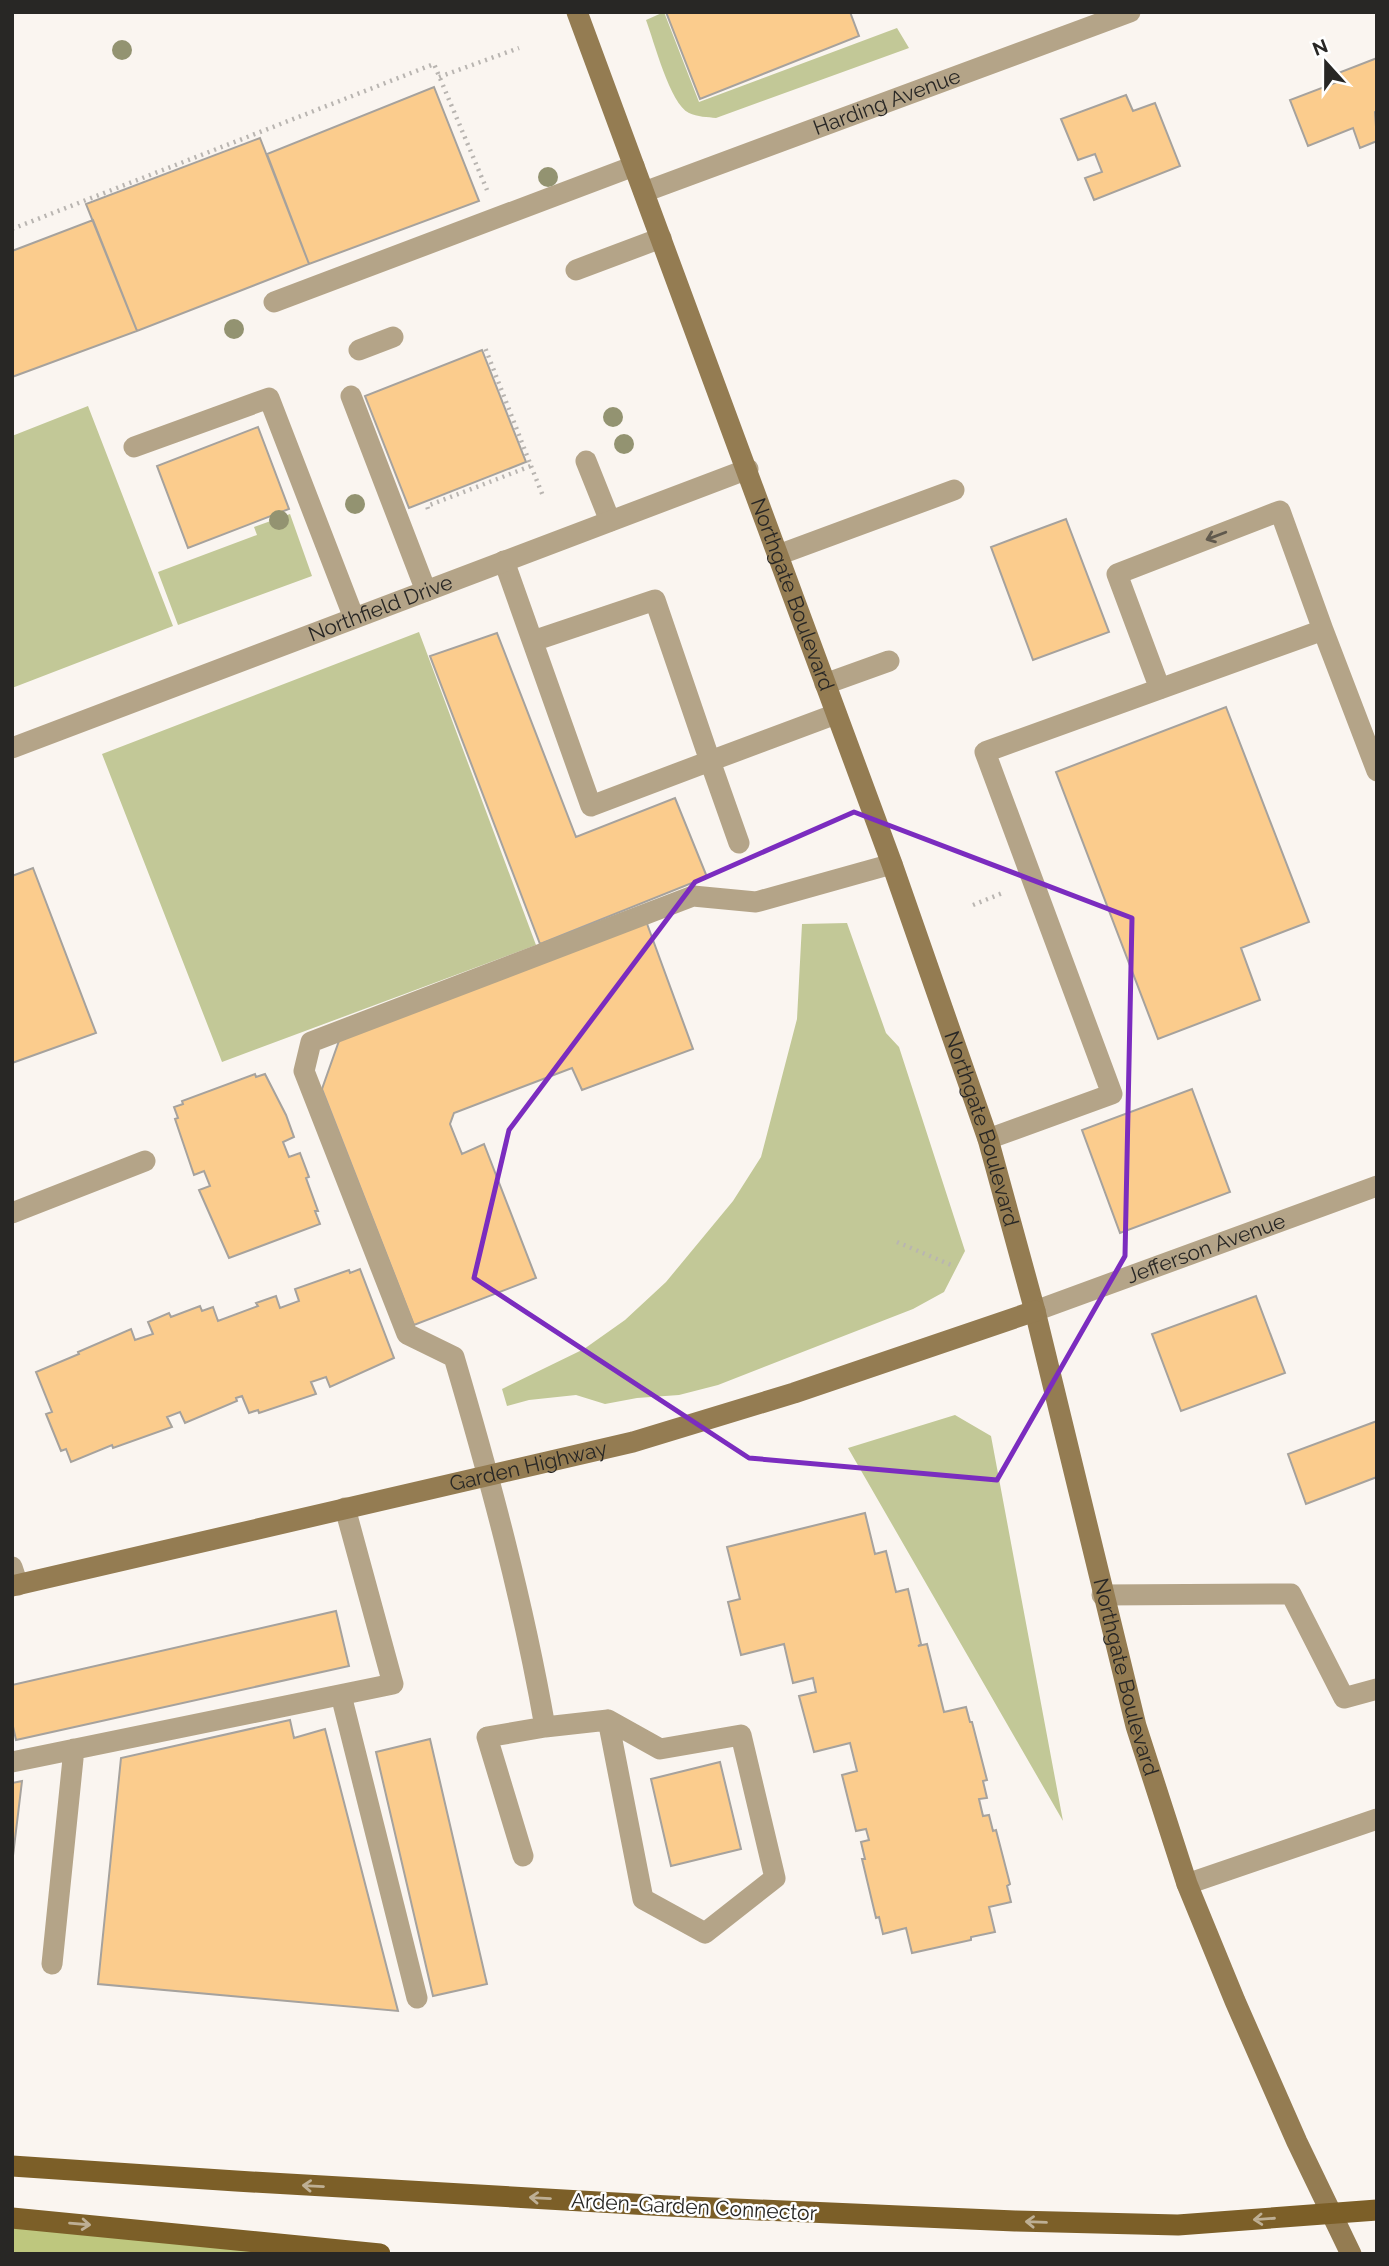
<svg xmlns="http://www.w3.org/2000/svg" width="1389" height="2266" viewBox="0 0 1389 2266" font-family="Raleway,sans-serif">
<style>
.green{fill:#c2c897}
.forest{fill:#bec77e}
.building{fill:#fbcc8d;stroke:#a6a29d;stroke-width:2}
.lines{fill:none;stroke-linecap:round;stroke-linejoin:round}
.path{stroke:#b9b5b1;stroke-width:4.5;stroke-dasharray:2 5;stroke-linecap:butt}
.lane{stroke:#b4a488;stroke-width:21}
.street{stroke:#b4a488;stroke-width:21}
.secondary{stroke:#947c52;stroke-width:21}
.primary{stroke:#7c5f28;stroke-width:21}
.tree{fill:#939371}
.oneway{stroke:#60594d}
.oneway2{stroke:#beaf94}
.marked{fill:none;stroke:#7b2cbf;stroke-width:5;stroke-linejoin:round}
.labels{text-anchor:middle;stroke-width:5;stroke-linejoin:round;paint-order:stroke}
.street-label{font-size:21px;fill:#282725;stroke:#fff}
</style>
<rect width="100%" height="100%" fill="#faf5f0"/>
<path class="green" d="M664 12 699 102 897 28 909 48 716 118C708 117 697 117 689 113 670 104 654 41 646 20Z
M88 406 173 626 12 688V436Z
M290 514 312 576 178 625 158 572 257 535 254 527Z
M419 632 536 945 222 1062 102 754Z
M847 923 886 1033 899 1047 965 1251 944 1292 913 1309 718 1385 679 1395 637 1398 605 1404 576 1395 529 1400 507 1406 502 1389 584 1349 625 1320 666 1282 733 1201 761 1157 797 1019 802 924Z
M955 1415 991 1436 1063 1821 848 1448Z"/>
<path class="forest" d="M12 2216 317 2254H12Z"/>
<path class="building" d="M666 12H850L859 36 700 99Z
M1377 58V111L1375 112 1377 141 1360 148 1353 128 1308 146 1290 100 1335 83 1333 75Z
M434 87 479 201 309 264 267 154Z
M1126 95 1133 111 1155 103 1180 166 1094 200 1085 178 1102 172 1095 154 1078 160 1061 119Z
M260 138 309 264 137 331 86 204Z
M93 220 137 331 12 377V251Z
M482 350 526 462 409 508 365 396Z
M258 427 289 509 188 548 157 466Z
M1066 519 1109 632 1033 660 991 547Z
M497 633 576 837 675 798 707 877 540 944 430 656Z
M1226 707 1309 922 1241 948 1260 1000 1158 1039 1056 772Z
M33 868 96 1033 12 1063V876Z
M646 921 693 1049 582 1090 572 1068 454 1113 450 1124 462 1154 484 1144 536 1278 414 1325 322 1089 340 1038Z
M255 1074 256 1077 265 1074 286 1115 294 1137 283 1142 289 1157 300 1153 309 1177 306 1178 318 1211H315L320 1224 229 1258 199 1190 210 1186 204 1171 194 1175 175 1119 178 1118 174 1107 183 1104 182 1101Z
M1192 1089 1230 1192 1120 1233 1082 1130Z
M360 1269 394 1358 330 1387 326 1377 311 1382 316 1394 259 1413 258 1410 249 1413 242 1396 236 1398 237 1401 185 1423 180 1412 167 1417 172 1427 113 1448 112 1445 71 1462 66 1449 61 1451 46 1414 52 1412 36 1372 79 1354 78 1352 131 1329 135 1340 153 1334 148 1322 169 1313 171 1317 200 1306 202 1311 213 1307 218 1321 258 1306 256 1303 276 1296 280 1308 299 1301 295 1289 349 1270 350 1273Z
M1256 1296 1285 1373 1181 1411 1152 1334Z
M1377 1421V1477L1306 1504 1288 1454Z
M865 1513 875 1554 886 1551 896 1592 908 1589 921 1644 918 1646 927 1644 944 1712 966 1707 970 1722H972L987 1780 983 1781 987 1798 979 1799 983 1816 989 1815 993 1831 996 1830 1010 1884 1007 1886 1011 1902 989 1907 995 1932 971 1937V1940L912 1953 906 1928 883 1934 879 1917 876 1918 862 1859H865L861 1842 869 1840 866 1829 856 1831 842 1775 857 1771 850 1743 814 1752 799 1696 816 1692 813 1678 793 1683 784 1644 741 1655 728 1602 740 1599 727 1547Z
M336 1611 349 1666 16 1740 12 1722V1685Z
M290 1720 294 1738 325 1729 398 2011 98 1984 121 1758Z
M430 1739 487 1984 433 1996 376 1752Z
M720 1762 741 1849 671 1866 651 1779Z
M22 1781 12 1864V1783Z"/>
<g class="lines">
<path class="path" d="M439 77 519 48
M12 229 434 64 487 190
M531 466 543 496
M428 509 427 506 531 466 484 345
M973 905 1005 892
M897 1242 951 1265"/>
<path class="lane" d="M576 270 661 238
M274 302 634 166
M359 350 393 337
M351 396 426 591
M134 447 269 398 354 618
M586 461 610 521
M778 555 954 490
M504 561 591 806 710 761 739 843
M533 641 655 600 710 761 836 714
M825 684 889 661
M1160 689 1117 574 1280 511 1323 630
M988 1139 1112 1094 985 752 1323 630 1377 771
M12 1213 145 1161
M12 1567 18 1585
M1102 1595 1291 1594 1344 1698 1377 1689
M341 1695 417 1998
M545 1727 608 1720 660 1749 741 1735 775 1878 705 1933 643 1899 608 1720
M12 1762 393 1684 345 1508
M523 1856 487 1737 545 1727C523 1601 490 1479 454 1357L407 1334 304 1071 311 1042 693 896 756 902 892 864
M52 1964 74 1749"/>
<g class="street">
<path id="s1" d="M644 192 1130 12"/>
<path id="s2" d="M12 748 748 469"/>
<path id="s3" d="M1035 1311 1377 1186"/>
<path d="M1187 1884 1377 1819"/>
</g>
<g class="secondary">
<path id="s4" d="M577 12 892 864 988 1139 1035 1311 1136 1726 1187 1884 1235 2001 1297 2142 1351 2254"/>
<path id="s5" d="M12 1586 633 1442 794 1393 1035 1311"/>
</g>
<path class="primary" d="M12 2166 236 2181 668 2206 1015 2221 1178 2225 1377 2210
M12 2218 380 2254"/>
</g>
<g class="tree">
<circle cx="122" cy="50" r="10"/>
<circle cx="548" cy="177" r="10"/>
<circle cx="234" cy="329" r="10"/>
<circle cx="613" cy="417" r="10"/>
<circle cx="624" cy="444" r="10"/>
<circle cx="355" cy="504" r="10"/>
<circle cx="279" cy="520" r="10"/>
</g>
<defs><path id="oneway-shaft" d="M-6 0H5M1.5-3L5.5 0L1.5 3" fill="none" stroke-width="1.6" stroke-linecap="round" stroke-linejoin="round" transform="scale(1.75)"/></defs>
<use class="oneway" href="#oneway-shaft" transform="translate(1216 536) rotate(159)"/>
<g class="oneway2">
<use href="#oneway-shaft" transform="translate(313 2186) rotate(-177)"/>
<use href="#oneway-shaft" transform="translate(540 2198) rotate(-177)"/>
<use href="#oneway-shaft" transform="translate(1264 2219) rotate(176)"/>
<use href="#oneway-shaft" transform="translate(1036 2222) rotate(-178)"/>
<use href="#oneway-shaft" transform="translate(80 2224) rotate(5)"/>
</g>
<path class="marked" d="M854 812 1132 918 1125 1256 997 1480 749 1458 474 1278 509 1130 695 882Z"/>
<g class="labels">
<g class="street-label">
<text dy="7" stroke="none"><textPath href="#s1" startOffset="259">Harding Avenue</textPath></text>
<text dy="7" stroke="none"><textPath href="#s4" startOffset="621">Northgate Boulevard</textPath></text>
<text dy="7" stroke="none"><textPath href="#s2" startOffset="394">Northfield Drive</textPath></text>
<text dy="7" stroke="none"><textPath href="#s4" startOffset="1188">Northgate Boulevard</textPath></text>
<text dy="7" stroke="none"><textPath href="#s3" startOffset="182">Jefferson Avenue</textPath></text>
<text dy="7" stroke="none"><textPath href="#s5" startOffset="530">Garden Highway</textPath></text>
<text dy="7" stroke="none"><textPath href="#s4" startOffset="1755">Northgate Boulevard</textPath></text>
<text transform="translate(694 2207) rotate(3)" y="7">Arden-Garden Connector</text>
</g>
</g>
<rect width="1389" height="2266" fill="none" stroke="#282725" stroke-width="28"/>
<g transform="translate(1326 63) rotate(339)" stroke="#ffffff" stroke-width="5" paint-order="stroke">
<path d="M0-5L12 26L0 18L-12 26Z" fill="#282725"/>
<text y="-10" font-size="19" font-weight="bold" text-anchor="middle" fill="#282725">N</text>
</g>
</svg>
